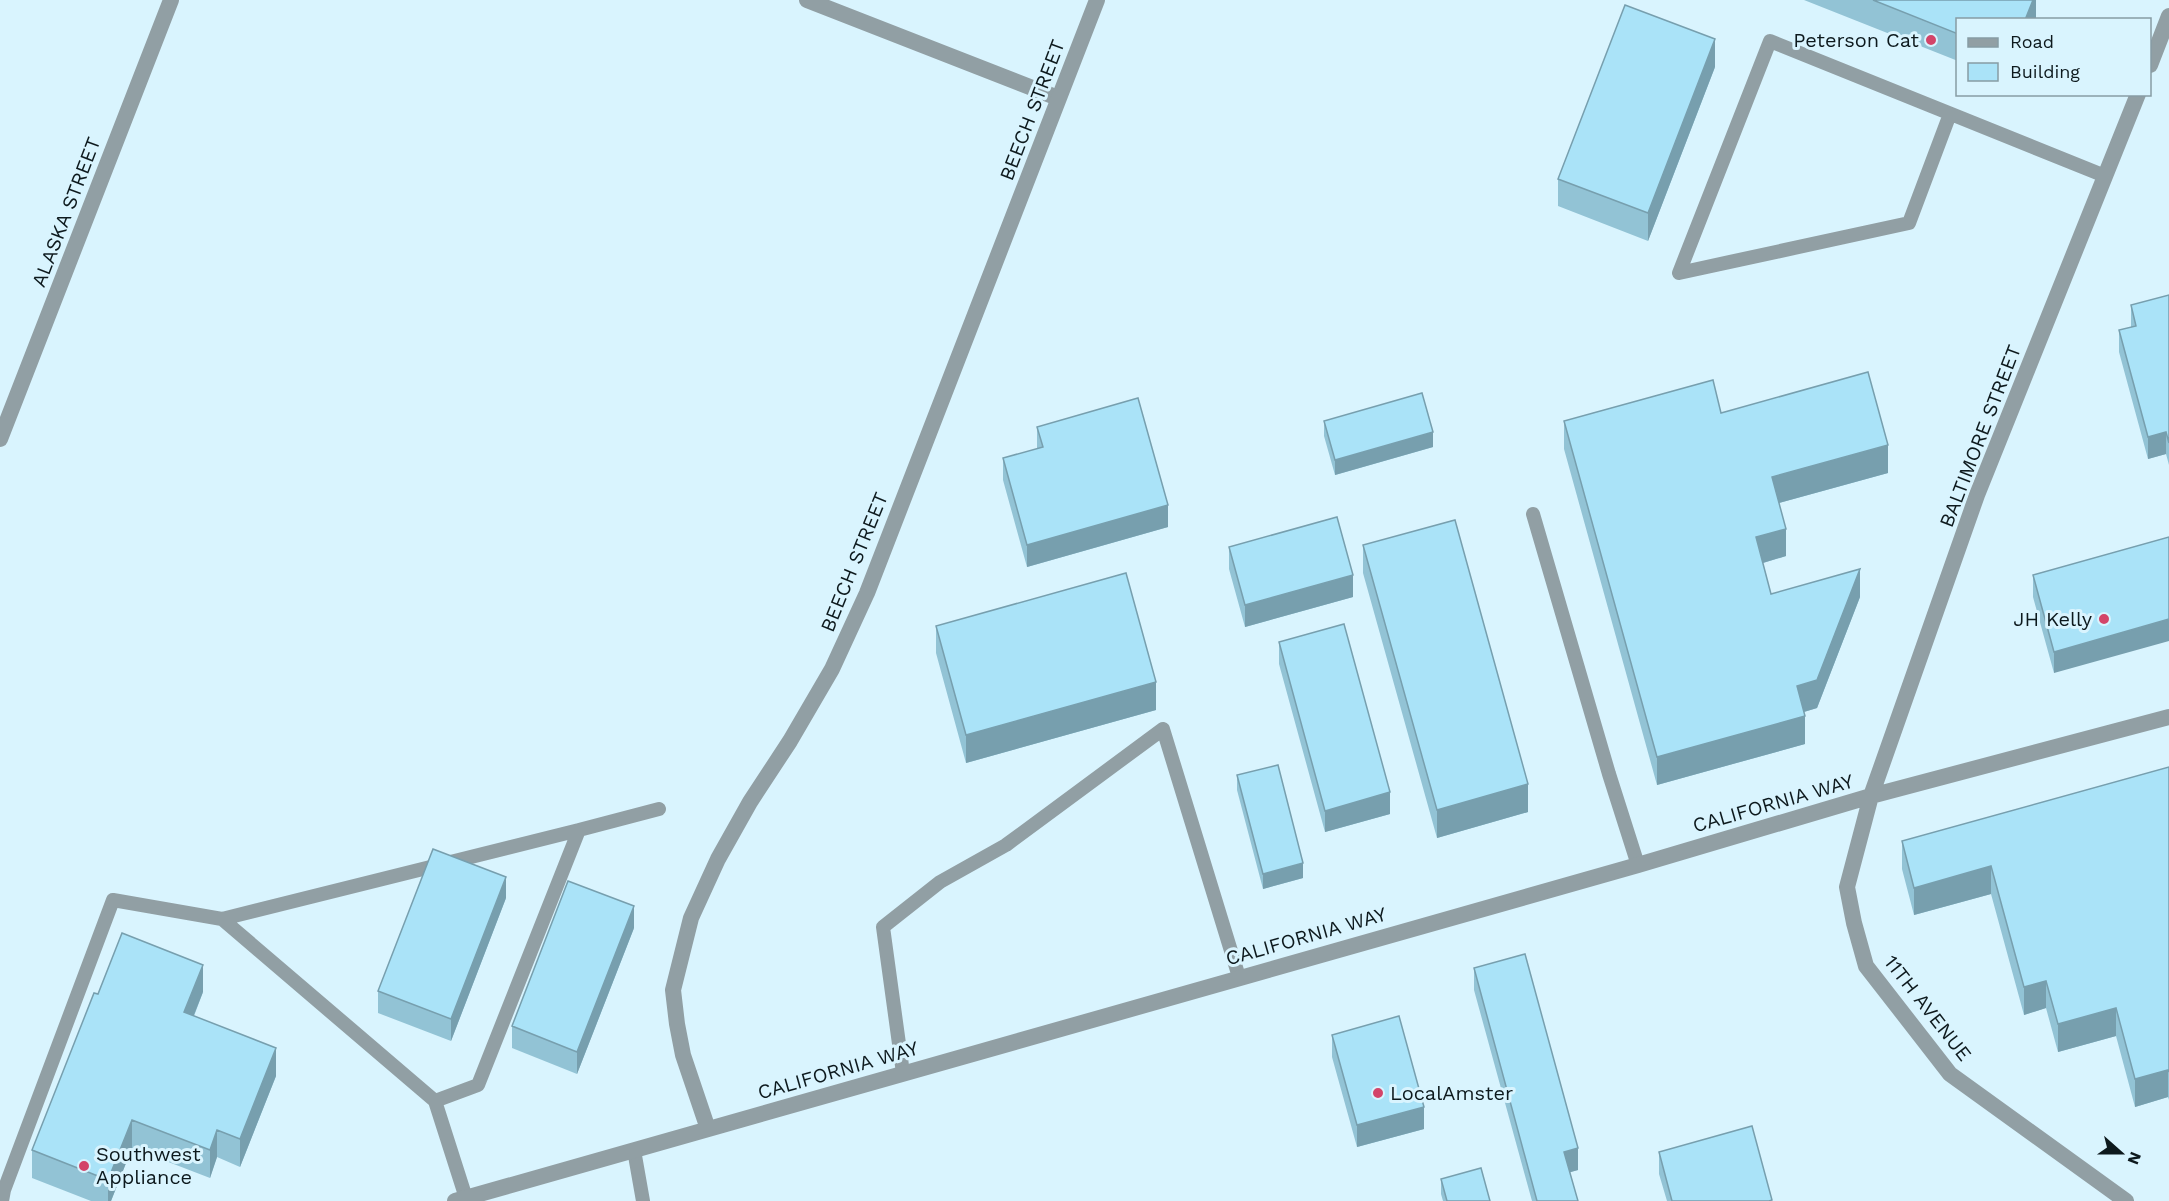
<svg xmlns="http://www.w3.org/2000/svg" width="2169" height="1201" viewBox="0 0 2169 1201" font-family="'Work Sans',sans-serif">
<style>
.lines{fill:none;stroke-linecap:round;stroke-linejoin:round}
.service{stroke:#919fa4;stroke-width:14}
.minor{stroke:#919fa4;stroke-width:16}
.tertiary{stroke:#919fa4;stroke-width:16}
.wall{fill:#92c3d5}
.shaded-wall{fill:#779fae}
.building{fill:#aae3f8;stroke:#779fae;stroke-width:1.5}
.poi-dot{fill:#d34469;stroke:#d9f4fe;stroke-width:2}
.labels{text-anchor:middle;stroke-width:6;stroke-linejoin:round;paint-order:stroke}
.poi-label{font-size:20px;fill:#0d191d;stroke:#d9f4fe;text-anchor:end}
.street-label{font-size:20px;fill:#0d191d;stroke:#d9f4fe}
</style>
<rect width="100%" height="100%" fill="#d9f4fe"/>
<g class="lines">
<path class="service" d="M1950 114 1909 223 1679 273 1770 41 2105 176
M1533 514 1609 774 1638 865
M579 830 659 809
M222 919 579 830 478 1085 435 1101
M903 1073 883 927 940 882 1006 845 1163 729 1239 977
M634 1150 643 1201
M2 1201 4 1190 113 900 222 919 435 1101 466 1198"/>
<path class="minor" d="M807 0 1058 98
M0 439 171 0"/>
<path class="tertiary" d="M2150 65 2169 16
M708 1129 683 1055 677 1024 673 990 691 918 718 859 750 802 790 741 832 669 867 593 1097 0
M455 1201 1638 865 1871 796 2169 717
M2126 1201 1950 1074 1866 966 1854 923 1847 887 1871 796 1977 495 2138 94"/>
</g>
<path class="wall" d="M1804 0H2036V20H1958V61Z
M1715 67 1648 241 1558 206V179Z
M2169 295V465L2166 454 2148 459 2119 352V330L2131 327V305Z
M1324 421 1433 447 1335 475 1324 436Z
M1564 421 1888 473 1779 503 1786 556 1763 563 1771 594 1860 597 1817 708 1804 712 1805 744 1657 785 1564 449Z
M1037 427 1168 527 1027 567 1003 480V458L1037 449Z
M2169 537 2054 673 2033 597V575Z
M1363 545 1528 812 1437 838 1363 573Z
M1229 547 1353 597 1245 627 1229 569Z
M936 626 1156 710 966 763 936 653Z
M1279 642 1390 814 1325 832 1279 664Z
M2169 767V1100L2168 1097 2135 1107 2116 1036 2058 1052 2046 1008 2024 1015 1991 894 1914 915 1902 869V841Z
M1237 775 1303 878 1263 889 1237 790Z
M506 898 451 1041 378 1013V991Z
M634 928 577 1074 512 1048V1026Z
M1474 968 1578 1170 1570 1172 1578 1201H1532L1474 990Z
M203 992 194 1016 276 1076 240 1167 217 1157 210 1178 132 1148 111 1201H91L32 1178V1150Z
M1332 1035 1424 1129 1357 1147 1332 1057Z
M1659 1152 1772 1201H1667L1659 1174Z
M1441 1179 1490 1201H1443L1441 1194Z"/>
<path class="shaded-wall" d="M2033 0H2036V19L2025 20Z
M1715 39V67L1648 241V213Z
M1433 432V447L1335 475V460Z
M2166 432V454L2148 459V437Z
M1888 445V473L1772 505V477Z
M1168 505V527L1027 567V545Z
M1786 529V556L1756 565V537Z
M1860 569V597L1817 708 1797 714V686Z
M1353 575V597L1245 627V605Z
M2169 619V641L2054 673V652Z
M1156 682V710L966 763V735Z
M1805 716V744L1657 785V757Z
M1528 784V812L1437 838V810Z
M1390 792V814L1325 832V811Z
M1303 863V878L1263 889V874Z
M1991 866V894L1914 915V888Z
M506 877V898L451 1041V1019Z
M634 906V928L577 1074V1052Z
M203 965V992L184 1040V1012Z
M2046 981V1008L2024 1015V987Z
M2116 1008V1036L2058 1052V1024Z
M276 1048V1076L240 1167V1139Z
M2168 1070V1097L2135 1107V1079Z
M1424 1107V1129L1357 1147V1125Z
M132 1120V1148L111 1201H108V1180Z
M217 1130V1157L210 1178V1150Z
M1578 1148V1170L1564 1174V1152Z"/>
<path class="building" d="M1873 0H2033L2025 20H1958V34Z
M1625 5 1715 39 1648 213 1558 179Z
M2169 295V443L2166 432 2148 437 2119 330 2136 326 2131 305Z
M1868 372 1888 445 1772 477 1786 529 1756 537 1771 594 1860 569 1817 680 1797 686 1805 716 1657 757 1564 421 1713 380 1721 413Z
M1422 393 1433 432 1335 460 1324 421Z
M1138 398 1168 505 1027 545 1003 458 1043 447 1037 427Z
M1337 517 1353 575 1245 605 1229 547Z
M1455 520 1528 784 1437 810 1363 545Z
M2169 537V619L2054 652 2033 575Z
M1126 573 1156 682 966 735 936 626Z
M1344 624 1390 792 1325 811 1279 642Z
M1278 765 1303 863 1263 874 1237 775Z
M2169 767V1072L2168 1070 2135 1079 2116 1008 2058 1024 2046 981 2024 987 1991 866 1914 888 1902 841Z
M433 849 506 877 451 1019 378 991Z
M568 881 634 906 577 1052 512 1026Z
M122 933 203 965 184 1012 276 1048 240 1139 217 1130 210 1150 132 1120 108 1180 32 1150 94 993 98 994Z
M1525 954 1578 1148 1564 1152 1578 1201H1537L1474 968Z
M1399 1016 1424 1107 1357 1125 1332 1035Z
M1752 1126 1772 1200 1769 1201H1672L1659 1152Z
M1481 1168 1490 1201H1447L1441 1179Z"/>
<g class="poi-dot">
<circle cx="1931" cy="40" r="6"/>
<circle cx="2104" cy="619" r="6"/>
<circle cx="1378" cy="1093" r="6"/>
<circle cx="84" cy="1166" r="6"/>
</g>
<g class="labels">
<g class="poi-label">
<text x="1919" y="47">Peterson Cat</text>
<text x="2092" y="626">JH Kelly</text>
<text x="1390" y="1100" text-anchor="start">LocalAmster</text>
<text x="96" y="1161" text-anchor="start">Southwest<tspan x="96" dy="23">Appliance</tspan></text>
</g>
<g class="street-label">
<text transform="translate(1032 110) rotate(-69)" y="7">BEECH STREET</text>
<text transform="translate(66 212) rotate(-69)" y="7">ALASKA STREET</text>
<text transform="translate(1980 436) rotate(-69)" y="7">BALTIMORE STREET</text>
<text transform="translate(854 562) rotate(-68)" y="7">BEECH STREET</text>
<text transform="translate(1773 803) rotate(-16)" y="7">CALIFORNIA WAY</text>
<text transform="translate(1306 936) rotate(-16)" y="7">CALIFORNIA WAY</text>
<text transform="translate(1928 1008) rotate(52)" y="7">11TH AVENUE</text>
<text transform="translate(838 1070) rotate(-16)" y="7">CALIFORNIA WAY</text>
</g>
</g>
<rect x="1956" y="18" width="195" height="78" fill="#d9f4fe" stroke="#879ca4" stroke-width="1.5"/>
<rect x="1968" y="38" width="30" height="9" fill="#919fa4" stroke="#879ca4" stroke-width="1.5"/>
<text x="2010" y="48" font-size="18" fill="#0d191d">Road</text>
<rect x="1968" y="63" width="30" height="18" fill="#aae3f8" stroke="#879ca4" stroke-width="1.5"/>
<text x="2010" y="78" font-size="18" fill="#0d191d">Building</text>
<g transform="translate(2121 1153) rotate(111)" stroke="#d9f4fe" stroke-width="4.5" paint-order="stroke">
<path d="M0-4.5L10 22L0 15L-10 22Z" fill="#0d191d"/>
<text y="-9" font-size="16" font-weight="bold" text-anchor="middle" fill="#0d191d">N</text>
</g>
</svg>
